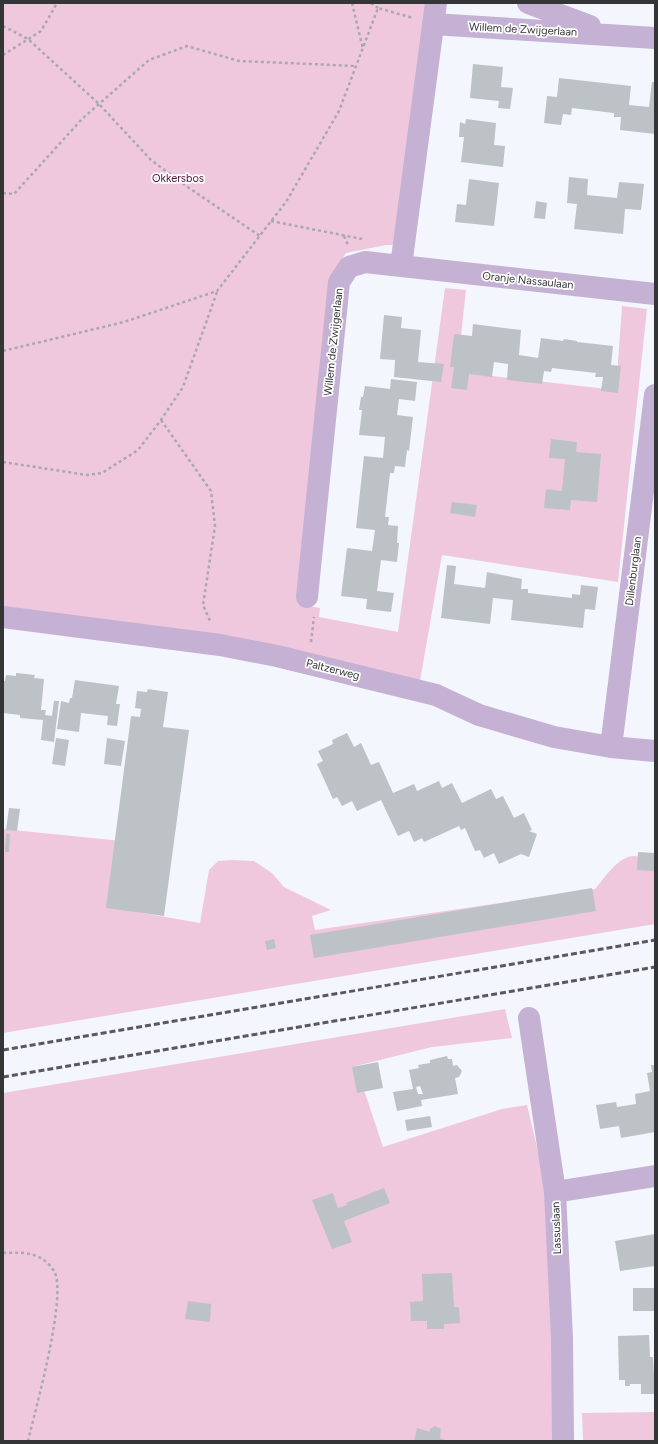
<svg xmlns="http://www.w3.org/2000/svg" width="658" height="1444" viewBox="0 0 658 1444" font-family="Figtree,sans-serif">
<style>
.green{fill:#f0c8de}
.building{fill:#bcc2c6;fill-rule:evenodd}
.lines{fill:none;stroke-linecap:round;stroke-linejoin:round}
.path{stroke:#a8a9ae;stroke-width:2.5;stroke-dasharray:3 3;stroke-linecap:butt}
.minor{stroke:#c4b1d4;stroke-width:22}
.rail{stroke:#58595c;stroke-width:3;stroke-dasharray:6 3;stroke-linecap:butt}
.labels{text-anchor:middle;stroke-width:3.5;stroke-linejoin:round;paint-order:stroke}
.street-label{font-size:11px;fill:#343537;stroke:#fff}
.park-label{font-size:11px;fill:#4b1839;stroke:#fff}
</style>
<rect width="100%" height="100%" fill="#f4f6fd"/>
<path class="green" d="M3 3H426L395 243 392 245H386L346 253 333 273 309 606 320 608 319 617 398 632 445 288 466 290 457 372 616 390 622 306 647 309 618 582 442 555 420 681 3 611Z
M3 829 122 841 114 908 200 923 209 870 218 861 232 860 254 861 272 873 284 887 331 910 312 916 315 930 595 889C605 878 621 850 640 857 645 859 650 866 655 869V924L3 1033Z
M505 1009 512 1038 432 1047 356 1066 383 1147 502 1109 527 1105 550 1202 558 1441H3V1093Z
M655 1412V1441H583L582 1413Z"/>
<path class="building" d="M473 64 503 67 501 87 513 88 510 109 498 108 499 101 470 98Z
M559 78 631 86 629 105 649 107 652 82H655V134L620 130 621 117H614V113L572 108 571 115 563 114 561 125 544 123 547 96 557 97Z
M466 119 496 123 494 145 505 146 503 167 461 162 464 137H459L460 122 465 124Z
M569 177 588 179 587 195 617 198 619 182 644 184 641 210 625 209 623 234 574 229 577 204 567 203Z
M469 179 499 183 494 226 455 222 457 204 466 205Z
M536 201 547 203 545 219 534 218Z
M384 315 402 317 401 328 421 330 418 362 444 364 441 382 394 377 395 360 380 359Z
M473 324 521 330 519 355 538 358 541 338 563 341 564 339 577 341V342L613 346 611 365 621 366 618 393 601 391 603 377H595L596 373 552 368 551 372 544 371 542 384 507 380 508 364 494 362 492 377 469 374 467 390 451 388 454 367H450L454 334 472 336Z
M391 379 417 382 415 401 399 399 397 415 413 417 409 451 407 450 405 467 395 466 394 473H390L385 517H389L388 525 398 526 397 543H399L397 562 381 560 377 591 394 593 391 612 366 609 367 599 341 596 347 548 372 551 375 530 356 528 364 456 383 458 385 437 359 435 362 410H359L361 397H363L365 386 390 389Z
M551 439 577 442 576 452 601 454 597 502 571 500 570 510 544 508 546 489 562 491 565 459 549 458Z
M452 502 477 505 475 517 450 513Z
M447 565 456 566 454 584 485 588 487 572 522 579 521 589H528V593L572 598V594L580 595 581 585 598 587 595 610 585 609 583 628 511 620 513 600 493 598 490 624 441 618Z
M16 673 35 675 34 678 44 679 41 710H46L45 715 52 716 54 701H59L54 742 41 740 43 720 20 718V715L3 713V681H5L6 675 16 676Z
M75 680 119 686 116 704H120L117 726 107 725 108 716 81 713 79 732 57 729 61 701 69 703 70 698H72Z
M148 689 168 692 163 727 189 730 164 916 106 908 131 716 140 717 141 709 135 708 137 691 147 692Z
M347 733 354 747 361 743 371 765 379 762 393 793 414 784 417 791 439 781 442 788 452 783 462 803 491 789 496 799 503 796 514 818 524 813 532 830 529 831 537 834 529 857 521 854 499 864 494 853 484 858 480 850 475 851 465 828 461 830 459 826 424 842 422 838 414 842 409 831 398 836 381 800 357 811 352 801 342 806 337 797 333 799 317 764 323 761 318 751 333 744 332 740Z
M56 738 69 740 65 766 52 764Z
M107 738 125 741 121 766 104 764Z
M9 808 20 809 17 831 6 830Z
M6 834H10L9 852H5Z
M638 852 655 853V871L637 870Z
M592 888 596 911 314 958 310 935Z
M274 939 276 948 267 950 265 941Z
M447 1056 448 1059H452L453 1066 457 1065 462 1071 459 1077 455 1078 458 1094 421 1100 422 1106 397 1111 393 1092 413 1089 409 1070 419 1068 418 1065 430 1063V1060ZM420 1086 423 1094H418L416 1087Z
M378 1062 383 1088 357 1093 352 1067Z
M651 1065H655V1132L621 1138 619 1126 600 1129 596 1105 616 1102 617 1107 636 1104 635 1094 650 1091 647 1073 652 1072Z
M430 1116 432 1127 407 1131 405 1120Z
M384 1188 390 1203 344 1221 352 1242 332 1249 312 1200 333 1193 338 1208 347 1205 346 1203Z
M655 1234V1266L620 1271 615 1241Z
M452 1273 454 1307H459L460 1323 444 1324V1329H427V1321H411L410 1302 423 1301 422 1274Z
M633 1288H654L655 1311H633Z
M188 1301 211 1304 210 1322 185 1319Z
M649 1335 650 1357H653L655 1394H641V1384H630V1386H625V1380H619L618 1336Z
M435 1426 441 1429 440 1438 448 1441H414L417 1428 430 1432V1429Z"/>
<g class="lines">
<path class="path" d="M352 3 363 49
M371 3 378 8
M3 26 28 39 99 104 151 160 189 188 260 236
M3 55 41 31 57 3
M3 193 14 194 82 119 149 60 187 46 239 61 356 66
M271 221 362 239
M344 236 348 245
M3 351 124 322 217 291 286 202 339 111 378 8 413 18
M161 420 211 491 215 526 203 605 210 621
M3 462 87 475 102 473 138 450 161 420 183 387 217 292
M311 642 314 617
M3 1253C24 1252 42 1252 54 1271 68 1294 35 1411 28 1441"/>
<path class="minor" d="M528 3 590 26
M433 24 655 38
M401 266 436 3
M307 597 339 282 349 267 365 262 655 294
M3 617 220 645 277 656 436 695 479 715 554 737 611 747 655 751
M611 747 655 395
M529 1018 555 1192 562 1338 563 1441
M555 1192 655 1176"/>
<path class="rail" d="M3 1050 655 940
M3 1077 655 967"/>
</g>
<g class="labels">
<g class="street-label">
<text transform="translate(523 29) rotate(3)" y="4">Willem de Zwijgerlaan</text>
<text transform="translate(528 280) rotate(6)" y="4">Oranje Nassaulaan</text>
<text transform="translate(333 342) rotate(-84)" y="4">Willem de Zwijgerlaan</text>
<text transform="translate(633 571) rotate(-83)" y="4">Dillenburglaan</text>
<text transform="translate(333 669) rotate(14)" y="4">Paltzerweg</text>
<text transform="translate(556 1228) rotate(-92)" y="4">Lassuslaan</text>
</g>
<g class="park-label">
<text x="178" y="182">Okkersbos</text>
</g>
</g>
<rect width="658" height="1444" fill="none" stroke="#343537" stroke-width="8"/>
</svg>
